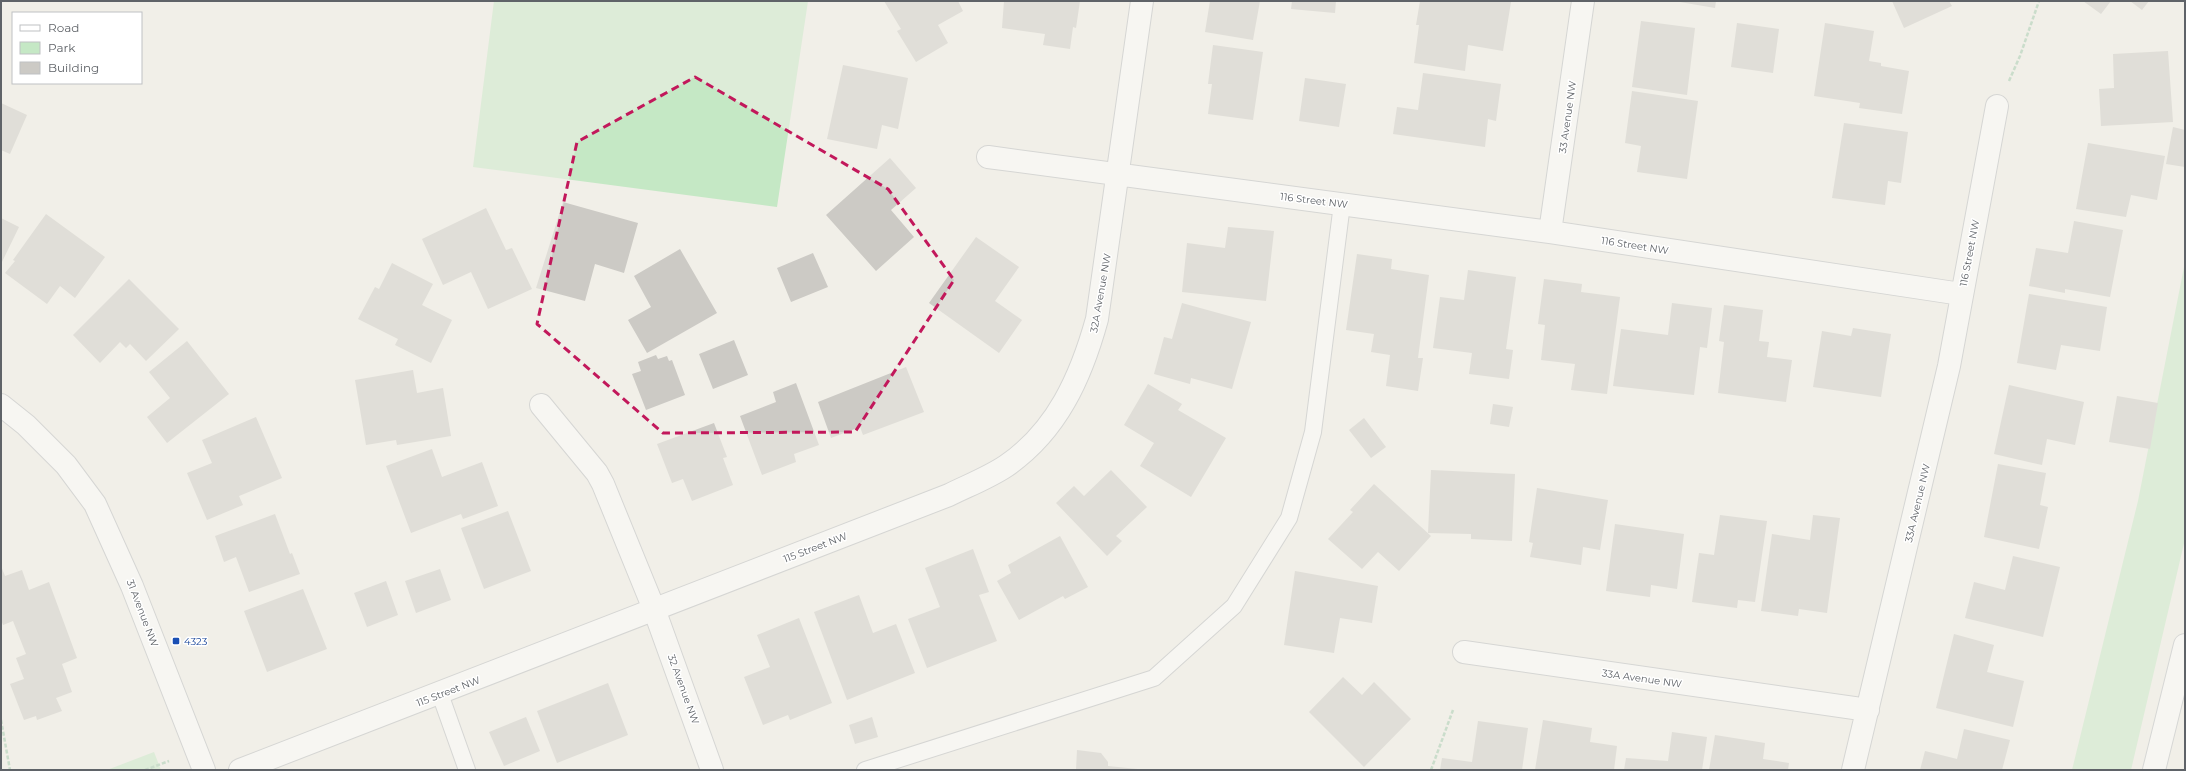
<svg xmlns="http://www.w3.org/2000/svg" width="2186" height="771" viewBox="0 0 2186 771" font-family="Montserrat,sans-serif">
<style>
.green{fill:#c5e8c5}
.building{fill:#cccac5}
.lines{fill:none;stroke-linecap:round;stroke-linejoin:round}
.service-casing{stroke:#b5b8bc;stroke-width:18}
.minor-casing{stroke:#b5b8bc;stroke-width:24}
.tertiary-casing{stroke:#b5b8bc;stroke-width:24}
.secondary-casing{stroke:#b6babf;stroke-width:24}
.path{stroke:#9cc7a9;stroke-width:2.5;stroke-dasharray:4 2;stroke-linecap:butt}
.service{stroke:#fff;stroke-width:16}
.minor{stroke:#fff;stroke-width:22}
.tertiary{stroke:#fff;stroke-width:22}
.secondary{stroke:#fff;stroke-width:22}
.marked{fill:none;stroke:#c2185b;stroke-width:3;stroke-dasharray:8 5;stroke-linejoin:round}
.transit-dot{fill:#1a4fb4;stroke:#fff;stroke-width:1.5}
.labels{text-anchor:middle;stroke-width:3;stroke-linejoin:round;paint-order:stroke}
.street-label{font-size:10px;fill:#5f6368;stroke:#fff}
.transit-label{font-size:10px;fill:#164399;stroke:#fff;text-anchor:start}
</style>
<rect width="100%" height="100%" fill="#f1efe8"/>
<path class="green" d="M494 1H808L777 207 473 167Z
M2185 262V539L2131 770H2072L2138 501Z
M154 752 161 770H107Z"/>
<path class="building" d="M884 1H958L963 11 938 25 948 43 916 62 897 31 901 29Z
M1004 1H1080L1076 28 1073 27 1070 49 1043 45 1045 34 1002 28Z
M1210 1H1260L1253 40 1205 32Z
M1292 1H1336L1335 13 1291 9Z
M1420 1 1511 2 1503 51 1468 45 1465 71 1414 63 1419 25H1416Z
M1674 1H1716L1715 8Z
M1892 1H1949L1952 6 1904 28Z
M2083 1H2111L2101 14Z
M2130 1H2149L2142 10Z
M1641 21 1695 28 1687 95 1632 87Z
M1737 23 1779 29 1773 73 1731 67Z
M1825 23 1874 31 1869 61 1881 63V66L1909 71 1902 114 1859 108 1860 103 1814 96Z
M1213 45 1263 52 1253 120 1208 114 1212 84H1208Z
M2168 51 2173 122 2101 126 2099 89 2114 88 2113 54Z
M843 65 908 78 898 129 882 125 877 149 827 139Z
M1423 73 1501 84 1496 121 1488 119 1485 147 1393 134 1397 107 1418 110Z
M1305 78 1346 84 1339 127 1299 121Z
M1632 91 1698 101 1687 179 1637 172 1641 146 1625 143Z
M1 103 27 115 10 154 1 150Z
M1844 123 1908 132 1901 183 1888 181 1885 205 1832 198Z
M2173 127 2185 130V167L2166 164Z
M2088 143 2165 156 2157 200 2131 195 2126 217 2076 209Z
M890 158 916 188 891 210 914 237 876 271 826 215Z
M563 202 638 223 624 273 595 264 585 301 536 288Z
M486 208 506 250 512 248 532 289 488 309 471 272 443 285 422 239Z
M46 214 105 257 75 298 60 286 47 304 5 273 15 261 13 260Z
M1 218 19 227 1 264Z
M2074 221 2123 230 2110 297 2065 289V293L2029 286 2036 248 2068 253Z
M1228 227 1274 231 1266 301 1182 292 1187 243 1225 248Z
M976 237 1019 267 995 301 1022 320 999 353 929 303Z
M680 249 717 313 647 353 628 320 651 307 634 276Z
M813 253 828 287 791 302 777 268Z
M1357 254 1392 259 1391 269 1429 275 1418 358H1423L1418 391 1386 386 1390 355 1371 352 1374 334 1346 330Z
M392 263 433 284 422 305 452 320 431 363 395 345 398 339 358 319 375 287 379 289Z
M1468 270 1516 277 1506 349 1513 350 1509 379 1469 374 1472 353 1433 348 1440 297 1464 300Z
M129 279 179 329 146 361 130 344 126 348 120 342 100 363 73 335Z
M1544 279 1582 284 1581 292 1620 297 1607 394 1571 390 1575 364 1541 360 1545 325 1538 324Z
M2029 294 2107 307 2100 351 2061 345 2056 370 2017 363Z
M1182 303 1251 322 1232 389 1191 378 1190 384 1154 374 1164 337 1172 339Z
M1672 303 1712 308 1707 348 1700 347 1694 395 1613 386 1621 329 1668 335Z
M1724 305 1763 310 1759 341 1769 342 1767 357 1792 360 1786 402 1718 393 1724 342 1719 341Z
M1853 328 1891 334 1881 397 1813 387 1822 331 1851 336Z
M734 340 748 375 713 389 699 354Z
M187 341 229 394 167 443 147 417 170 398 149 372Z
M656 355 658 359 667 356 669 361 672 360 685 395 646 410 632 374 641 371 638 362Z
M906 367 924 412 863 435 860 427 831 438 818 402Z
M413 370 417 393 443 388 451 436 397 445 396 440 366 445 355 380Z
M796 383 819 445 794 454 796 462 762 475 740 416 776 402 773 392Z
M1148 384 1182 404 1178 410 1226 438 1191 497 1140 466 1154 443 1124 425Z
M2009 385 2084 402 2075 445 2047 439 2042 465 1994 454Z
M2117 396 2158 403 2150 449 2109 442Z
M1493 404 1513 407 1509 427 1490 424Z
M256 417 282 478 239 496 243 505 207 520 187 473 212 463 202 440Z
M1364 418 1386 447 1371 458 1349 430Z
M714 423 727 457 723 458 733 485 692 501 683 479 672 483 657 444Z
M432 449 442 477 482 462 498 506 463 519 461 514 411 533 386 466Z
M1998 464 2046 473 2040 505 2048 507 2039 549 1984 537Z
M1111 470 1147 507 1116 536 1122 541 1107 556 1056 503 1074 486 1084 496Z
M1431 470 1515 474 1512 541 1471 539V534L1428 533Z
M1374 484 1431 536 1399 571 1378 552 1362 569 1328 539 1353 512 1350 510Z
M1537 488 1608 500 1600 550 1583 547 1581 565 1530 557 1533 543 1529 542Z
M508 511 531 571 484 589 461 528Z
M275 514 290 554 292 553 300 574 249 592 236 557 224 562 215 536Z
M1720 515 1767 521 1755 602 1738 600 1737 608 1692 602 1699 553 1714 555Z
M1813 515 1840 518 1827 613 1799 609 1798 616 1761 611 1772 534 1810 540Z
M1615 524 1684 534 1677 589 1651 585 1650 597 1606 591Z
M1060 536 1088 587 1065 599 1063 596 1019 620 997 581 1011 573 1008 565Z
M973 549 989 592 979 595 997 641 927 668 908 619 940 607 925 568Z
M2013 556 2060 567 2043 637 1965 618 1974 582 2005 590Z
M1 566 5 576 22 570 29 590 49 582 77 658 62 664 72 692 56 698 62 711 37 720 36 716 24 720 10 684 24 679 16 658 26 654 13 621 3 625 1 620Z
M440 569 451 600 416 613 405 581Z
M1295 571 1378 586 1372 623 1340 618 1334 653 1284 645Z
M386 581 398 615 367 627 354 593Z
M303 589 327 649 267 672 244 611Z
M859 595 873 633 896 624 915 673 847 700 814 612Z
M799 618 832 703 790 720 788 715 763 725 744 677 770 667 757 635Z
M1954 634 1994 645 1987 672 2024 681 2013 727 1936 708Z
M1343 677 1362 695 1374 682 1411 719 1364 767 1309 712Z
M608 683 628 735 557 763 537 711Z
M526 717 540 751 504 766 489 732Z
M872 717 878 737 855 744 849 725Z
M1543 720 1592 728 1590 742 1617 746 1614 770H1535Z
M1478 721 1528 728 1522 770H1440L1442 758 1472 762Z
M1964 729 2010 740 2002 770H1920L1925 751 1957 759Z
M1672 732 1707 737 1702 770H1624L1626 758 1668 761Z
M1715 735 1765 743 1763 759 1789 763 1788 770H1709Z
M1077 750 1101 753 1108 762V766L1147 770H1076Z"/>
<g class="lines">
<defs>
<path id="service" d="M440 694 467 770
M865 770 1154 678 1234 606 1289 518 1313 432 1342 204"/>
<path id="minor" d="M988 157 1550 232 1961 294
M1550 232 1583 1
M541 405 597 473 603 484 654 609 712 770
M1464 652 1868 710
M240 770 949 495C967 486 988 478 1006 466 1057 431 1081 377 1097 319L1142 1
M1853 770 1949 366 1997 106"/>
<path id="tertiary" d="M1 405 26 425 66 465 95 504 132 586 204 770"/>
<path id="secondary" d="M2154 770 2185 645"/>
</defs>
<use href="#service" class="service-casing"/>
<use href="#minor" class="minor-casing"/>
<use href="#tertiary" class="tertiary-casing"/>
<use href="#secondary" class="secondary-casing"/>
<path class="path" d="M2009 81 2020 56 2039 1
M1 720 10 770
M145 770 169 761
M1431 770 1453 710"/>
<use href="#service" class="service"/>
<use href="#minor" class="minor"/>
<use href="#tertiary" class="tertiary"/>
<use href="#secondary" class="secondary"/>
</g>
<path d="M0 0H2186V771H0ZM695 77 888 189 954 280 855 432 663 433 537 324 577 142Z" fill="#f1efe8" fill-opacity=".55" fill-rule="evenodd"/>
<path class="marked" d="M695 77 888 189 954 280 855 432 663 433 537 324 577 142Z"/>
<rect class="transit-dot" x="172" y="637" width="8" height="8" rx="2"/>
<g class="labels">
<g class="street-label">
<text transform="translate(1567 117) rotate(-82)" y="4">33 Avenue NW</text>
<text transform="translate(1314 200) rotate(7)" y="4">116 Street NW</text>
<text transform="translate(1635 245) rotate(9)" y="4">116 Street NW</text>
<text transform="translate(1969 253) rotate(-79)" y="4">116 Street NW</text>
<text transform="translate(1100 293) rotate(-80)" y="4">32A Avenue NW</text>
<text transform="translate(1917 503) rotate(-77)" y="4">33A Avenue NW</text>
<text transform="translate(815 547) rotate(-21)" y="4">115 Street NW</text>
<text transform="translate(143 613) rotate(69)" y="4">31 Avenue NW</text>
<text transform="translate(1642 678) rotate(8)" y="4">33A Avenue NW</text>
<text transform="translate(684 689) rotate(70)" y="4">32 Avenue NW</text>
<text transform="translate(448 691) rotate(-21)" y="4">115 Street NW</text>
</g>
<g class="transit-label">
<text x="184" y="645">4323</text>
</g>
</g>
<rect width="2186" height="771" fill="none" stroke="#5f6368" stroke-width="4"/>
<rect x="12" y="12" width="130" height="72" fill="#ffffff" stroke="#bfc1c3"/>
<rect x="20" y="25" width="20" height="6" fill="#ffffff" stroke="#bfc1c3"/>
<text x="48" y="32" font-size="12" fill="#5f6368">Road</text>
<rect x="20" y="42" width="20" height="12" fill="#c5e8c5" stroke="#bfc1c3"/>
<text x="48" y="52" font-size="12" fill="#5f6368">Park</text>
<rect x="20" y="62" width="20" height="12" fill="#cccac5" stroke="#bfc1c3"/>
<text x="48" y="72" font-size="12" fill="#5f6368">Building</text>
</svg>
